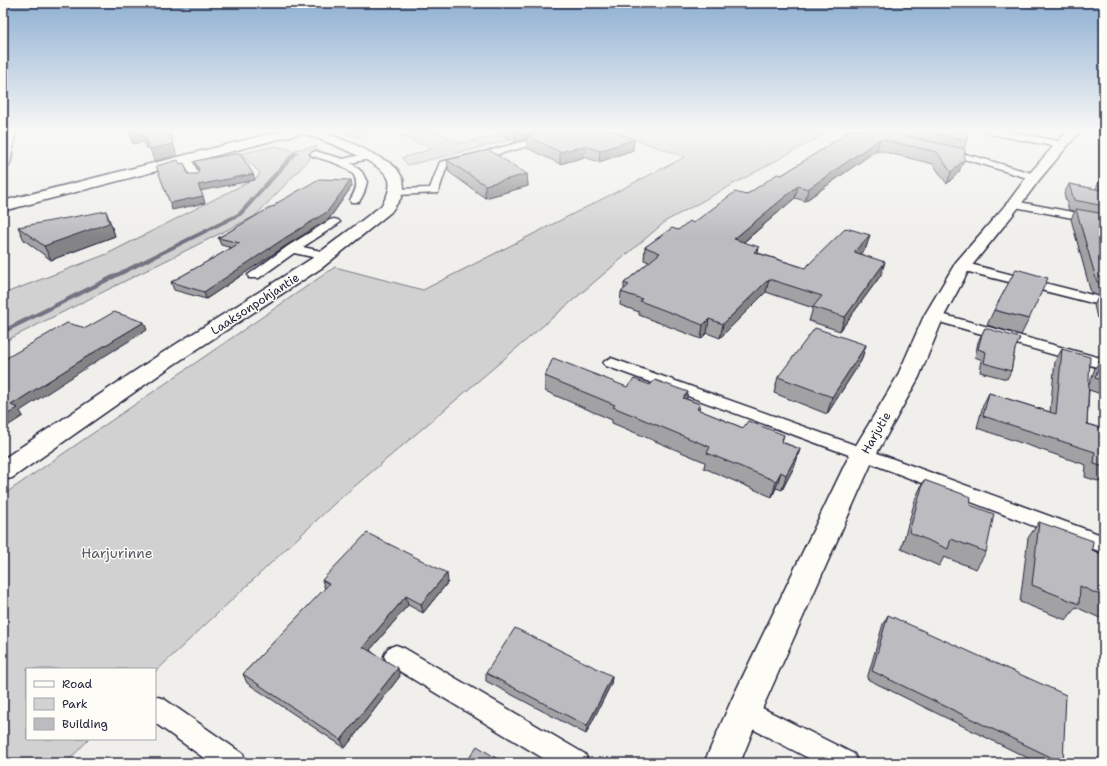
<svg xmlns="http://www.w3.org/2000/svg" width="1107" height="766" viewBox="0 0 1107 766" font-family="'Shantell Sans',sans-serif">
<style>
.green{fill:#d2d1d1;stroke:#7a7a86}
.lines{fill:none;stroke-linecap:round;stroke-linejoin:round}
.stream{fill:#737381;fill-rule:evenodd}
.service-casing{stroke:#22223b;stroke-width:3}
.minor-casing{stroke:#22223b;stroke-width:3}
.tertiary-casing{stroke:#22223b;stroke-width:3}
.service{fill:#fdfcf7;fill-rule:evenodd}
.minor{fill:#fdfcf7;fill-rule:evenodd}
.tertiary{fill:#fdfcf7;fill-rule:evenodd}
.wall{fill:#a2a2a5;stroke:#22223b}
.shaded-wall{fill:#848486;stroke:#22223b}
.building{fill:#bcbcc0;stroke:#22223b}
.labels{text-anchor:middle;stroke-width:3;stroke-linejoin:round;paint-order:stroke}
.street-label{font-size:12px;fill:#22223b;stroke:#fdfcf7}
.near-park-label{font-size:14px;fill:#575768;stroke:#fdfcf7}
</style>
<rect width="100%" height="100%" fill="#f0efec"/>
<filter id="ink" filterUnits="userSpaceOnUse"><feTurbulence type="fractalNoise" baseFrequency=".025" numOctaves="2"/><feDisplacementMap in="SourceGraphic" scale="8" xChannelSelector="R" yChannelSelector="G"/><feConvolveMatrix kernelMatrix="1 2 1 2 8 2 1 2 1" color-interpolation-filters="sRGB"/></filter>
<g filter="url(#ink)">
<path class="green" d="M379 130 357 137 340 133 339 131Z
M389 130H432L461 143 528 130H553L408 165 402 158 431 149Z
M609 130H832L666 221 335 503 155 672V669H27V739H89L66 763H3V495L335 267 423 290 685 157Z
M274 146 294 150 317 146 307 162 255 216 3 342V294L107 254 258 177 260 173 241 154Z
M174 157 177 158 25 196H17Z"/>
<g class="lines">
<path class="stream" d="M294 151 299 152 242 215 3 334V329L238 213Z"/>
<defs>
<path id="service" d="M566 130H581L580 132 488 157 447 166 438 193 397 195 392 192 397 189 430 188 440 162 484 152Z
M982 130H1001L1063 142 1068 145 1063 148 986 133Z
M943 149 977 157 1038 175 1039 177 1034 180 972 161 940 154 938 152 940 150Z
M315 151 343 159 369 153 372 154 374 156 372 158 351 163 362 172 367 182 364 193 359 202H351L350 200C353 195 357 189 356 182 356 166 324 160 312 156L310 154Z
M183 157 193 162 200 177 199 179H191L186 166 178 160Z
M1014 201 1104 218V224L1010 206 1009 204Z
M334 219 338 220 340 222 338 224 303 247 330 253 332 256 330 259 326 260 294 253 259 278H249L248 275 288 246 330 220Z
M962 262 1104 298V306L957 269 956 266 957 263Z
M934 312 1104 359V369L929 319 927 316 929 313Z
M611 358 869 450 1104 536V553L857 458 606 366 603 363 606 360Z
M396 645 404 648 585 754 589 763H551L388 664 384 656 388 648Z
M155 696 164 699 243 754 247 763H211L155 723Z
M744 699 854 754 858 763H818L735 720 731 711 735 702Z"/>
<path id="minor" d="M4 130H16L10 164 8 167 3 168Z
M1068 130H1081L1039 180 1019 207 970 268 944 316 919 377 872 462 758 718 740 763H704L732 699 846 462 897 377 924 316 956 262 1009 201 1029 174Z"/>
<path id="tertiary" d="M285 130H318L354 144 390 163 397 169 403 179 404 188 401 198 391 212 323 267 173 365 12 478 3 480V459L159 355 311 259 381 206C386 198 391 190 389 180 384 162 320 139 302 133L3 211V201Z"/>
</defs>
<use href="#service" class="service-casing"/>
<use href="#minor" class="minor-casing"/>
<use href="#tertiary" class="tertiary-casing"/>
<use href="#service" class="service"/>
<use href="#minor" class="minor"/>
<use href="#tertiary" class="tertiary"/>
</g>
<path class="wall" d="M493 130H610L634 139 633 150 599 162 584 157 560 164 527 148V139L516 142Z
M846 130H968L967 140 964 149 959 172 947 184 933 164 877 150 805 201 795 198 744 242 758 253 805 268 866 248 860 254 881 275 840 331 809 321 813 308 766 292 720 338 707 333 701 339 639 315V312L620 305 621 292 624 290V283L649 262 644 260 645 247 693 223 782 175 843 136 845 131Z
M447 160 527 174 528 186 485 198 449 172Z
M1102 176 1104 177V320L1097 318 1094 305 1099 296 1091 293 1071 219 1075 211 1069 210 1064 194 1069 184 1096 189 1097 186Z
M352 186 329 219 287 245 206 299 174 290 171 282 232 248 221 245 218 238 274 207Z
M111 224 115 236 51 260 24 240 18 227Z
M994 310 1029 319 1021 335 987 325Z
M1104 324V331L1102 330Z
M985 328 1015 349 1011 371 1007 379 980 372 982 360 975 357 978 342Z
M1104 343V395L1089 390 1087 424 1104 429V483L1085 477 1086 465 977 428 983 405 989 393 1050 412 1055 361 1062 349 1089 385 1095 368 1102 357 1099 356Z
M866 345 861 361 827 414 774 393 778 377Z
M545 376 627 387 687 399 700 404 699 410 743 428 784 435 782 442 800 449 795 465 782 490 776 488 772 497 704 468 705 462 612 423V420L545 391Z
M924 480 970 505 986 552 976 569 944 557 939 566 901 549 916 497Z
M1039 522 1092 550 1104 555V620L1076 607 1066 620 1020 602 1028 538Z
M322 580 448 582 423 613 408 605 370 650 400 676 345 748 247 683 243 674 325 589Z
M888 615 1063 763H1038L867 679 883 624Z
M486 673 612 676 611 684 586 734 486 681Z"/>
<path class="shaded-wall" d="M140 130 145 136 149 148H146L144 142 133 144 129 132Z
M169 130 177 156 154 161 150 149Z
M516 130H559L527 136V139L516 142 515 131Z
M634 139 633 150 599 162 600 151Z
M880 139 877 150 805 201 808 189Z
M585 146 584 157 560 164V152Z
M964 160 959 172 947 184 951 172Z
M253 174 255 180 200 191 198 185Z
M527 174 528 186 485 198V185Z
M351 180 352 186 329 219 287 245 206 299 204 292Z
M798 186 795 198 732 252 734 239Z
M203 196 205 203 172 210 170 203Z
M106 211 111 224 115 236 51 260 44 246Z
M870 235 866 248 850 265 854 252Z
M759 247 757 260 754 252Z
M885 262 881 275 840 331 845 317Z
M769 279 766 292 720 338 723 324Z
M709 319 707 333 701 339 703 325Z
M144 322 147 330 103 357 20 411 23 416 3 429V417L11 405 99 349Z
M866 345 861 361 827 414 832 397Z
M688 392 685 407 683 398Z
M800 449 795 465 782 490 786 475Z
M781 472 776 488 772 497 776 481Z
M447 573 448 582 423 613 421 604Z
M406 596 408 605 366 655 363 647Z
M398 668 400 676 345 748 341 740Z
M612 676 611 684 586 734 587 726Z"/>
<path class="building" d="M128 130H139L129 132Z
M140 130H169L173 144 150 149 145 136H142Z
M550 130H610L634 139 600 151 585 146 560 152 527 136Z
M846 130H877L965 149 964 160 951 172 937 152 880 139 808 189 798 186 734 239 759 247 754 252 805 268 846 228 870 235 854 252 885 262 845 317 813 307 822 296 769 279 723 324 709 319 703 325 640 301 642 299 621 292 629 285 624 283 660 253 645 247 672 228 678 230 690 221 693 223 735 192 746 195 777 174 782 175 849 132 845 131Z
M922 130H968L967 140Z
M489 150 527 174 485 185 447 160Z
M240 153 253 174 198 185 203 196 170 203 156 166 178 160 180 164 184 163 188 174H197L199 170 195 161Z
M1102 176 1104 177V206L1074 200 1069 184 1101 190Z
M319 179 351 180 327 212 285 238 204 292 171 282 240 243 218 238 273 206 274 207 277 203Z
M1076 209 1104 214V284L1097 282Z
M106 211 109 223 44 246 18 227Z
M1016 269 1048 278 1029 319 994 310Z
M1100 294H1104V306Z
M114 312 144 322 99 349 11 405 18 408 3 417V360L67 323 86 328Z
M815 328 866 345 832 397 778 377Z
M985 328 1020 338 1015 349 1011 371 984 363 986 352 978 349 982 334Z
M1062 349 1090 357 1087 424 1104 429V467L1094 464 1095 452 983 416 989 393 1056 414Z
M1102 356 1104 357V381L1095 378Z
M553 358 627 387 634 379 650 385 655 380 688 392 683 398 700 404 697 409 743 428 748 421 784 435 781 442 800 449 786 475 781 472 776 481 707 453 710 447 613 407 615 405 545 376Z
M924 480 971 497 970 505 994 514 986 552 951 539 948 549 909 532Z
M1039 522 1093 541 1092 550 1104 555V597L1080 586 1079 604 1032 585Z
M367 533 447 573 421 604 406 596 363 647 398 668 341 740 243 674 329 584 322 580Z
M888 615 1066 695 1063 763 872 671Z
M515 628 612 676 587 726 486 673Z
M477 746 504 763H466Z"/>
</g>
<linearGradient id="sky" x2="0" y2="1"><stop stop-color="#8fb0d2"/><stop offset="0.55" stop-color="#f8f8f6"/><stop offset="1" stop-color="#f8f8f6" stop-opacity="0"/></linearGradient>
<rect width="1107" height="237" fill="url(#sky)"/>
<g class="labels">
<g class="street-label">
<text transform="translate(255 304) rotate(-33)" y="4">Laaksonpohjantie</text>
<text transform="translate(876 433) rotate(-60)" y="4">Harjutie</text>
</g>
<g class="near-park-label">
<text x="117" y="558">Harjurinne</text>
</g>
</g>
<rect width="1107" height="766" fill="none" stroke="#fdfcf7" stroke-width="16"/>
<rect x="8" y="8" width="1091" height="750" fill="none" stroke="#22223b" stroke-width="1.5" filter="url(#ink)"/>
<rect x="26" y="668" width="130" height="72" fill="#fdfcf7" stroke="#a5a5ac"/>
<rect x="34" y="681" width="20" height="6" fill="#fdfcf7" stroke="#a5a5ac"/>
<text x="62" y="688" font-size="12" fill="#22223b">Road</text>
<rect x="34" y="698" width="20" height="12" fill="#d2d1d1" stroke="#a5a5ac"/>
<text x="62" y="708" font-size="12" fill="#22223b">Park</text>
<rect x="34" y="718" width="20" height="12" fill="#bcbcc0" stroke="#a5a5ac"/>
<text x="62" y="728" font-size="12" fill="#22223b">Building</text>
</svg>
